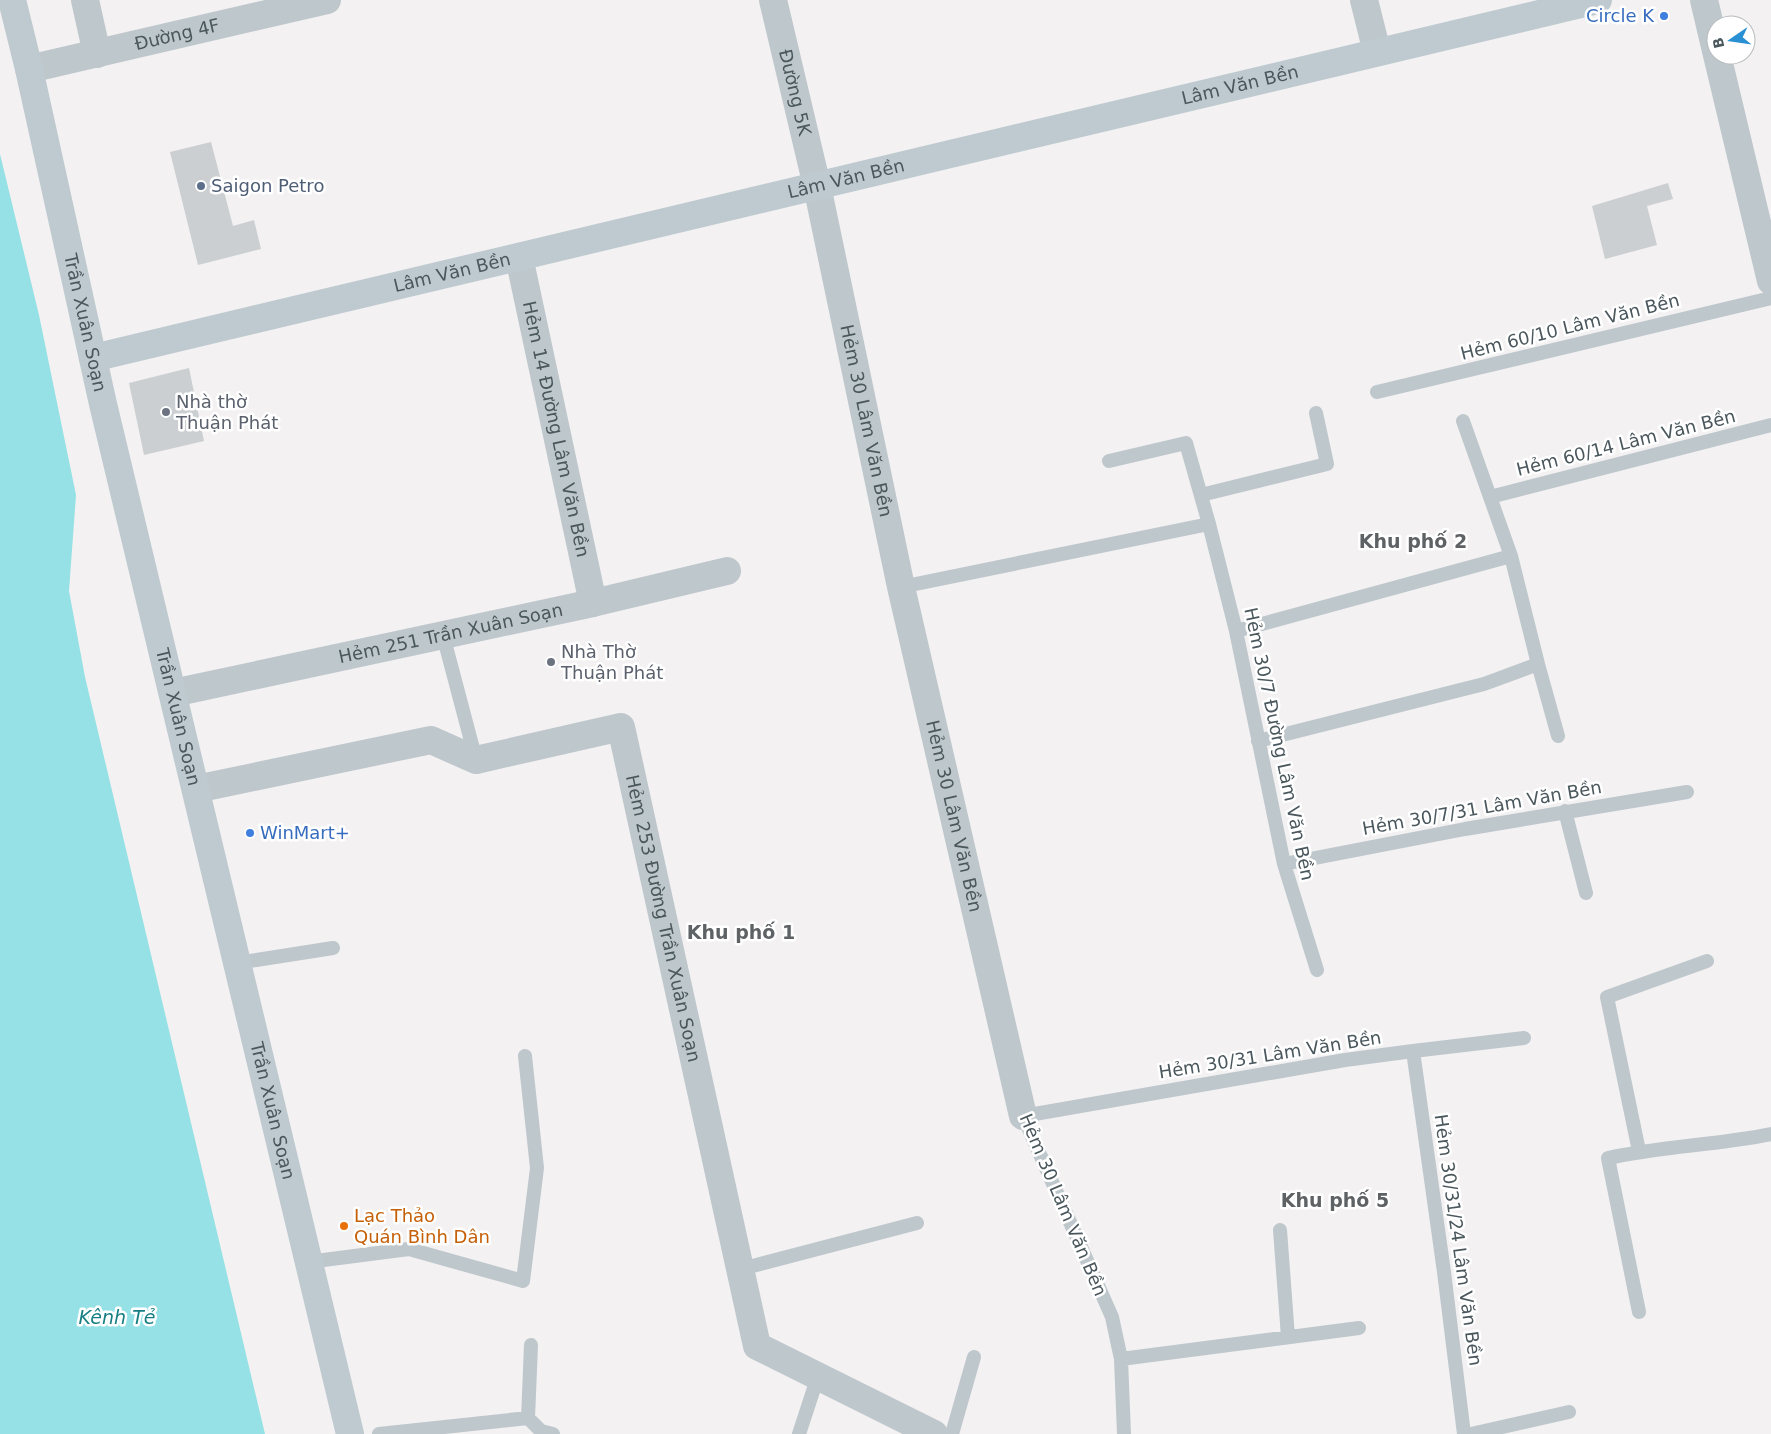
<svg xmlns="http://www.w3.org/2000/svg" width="1771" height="1434" viewBox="0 0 1771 1434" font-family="'DejaVu Sans',sans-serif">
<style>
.water{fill:#95e1e5}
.building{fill:#cbcfd2}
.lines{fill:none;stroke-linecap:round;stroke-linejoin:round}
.lane{stroke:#bec7cc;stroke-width:14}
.street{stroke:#bec7cc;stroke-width:28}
.secondary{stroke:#becad0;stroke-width:28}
.shop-dot{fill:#3f7fe0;stroke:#fff;stroke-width:2}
.service-dot{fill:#5c6f8a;stroke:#fff;stroke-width:2}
.worship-dot{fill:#6b7280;stroke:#fff;stroke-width:2}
.food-dot{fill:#e8710a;stroke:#fff;stroke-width:2}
.labels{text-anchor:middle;stroke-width:5;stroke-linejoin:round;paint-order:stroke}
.shop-label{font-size:18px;fill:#366cbe;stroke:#fff;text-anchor:end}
.street-label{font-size:18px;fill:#4a575c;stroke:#fff}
.service-label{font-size:18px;fill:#4e5e75;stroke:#fff;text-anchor:start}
.worship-label{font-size:18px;fill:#5b616d;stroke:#fff;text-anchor:start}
.food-label{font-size:18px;fill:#c56008;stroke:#fff;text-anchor:start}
.neighbourhood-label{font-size:19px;font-weight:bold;fill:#5e6265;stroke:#fff}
.water-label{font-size:19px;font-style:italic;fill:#177f83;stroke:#fff}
</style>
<rect width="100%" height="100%" fill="#f3f1f1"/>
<path class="water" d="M0 154 39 315 76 495 69 591 85 677 265 1434H0Z"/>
<path class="building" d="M211 142 233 226 254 220 261 249 198 265 170 152Z
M1668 183 1673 199 1647 206 1657 245 1605 259 1592 206Z
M189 368 204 441 144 455 129 383Z"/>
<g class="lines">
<path class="lane" d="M1377 392 1771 298
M1463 421 1511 556 1538 664 1558 736
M1109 461 1186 443 1209 524 1236 631 1284 864 1317 970
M1201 495 1327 464 1316 413
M1490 497 1771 425
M901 587 1209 524
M1236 631 1511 556
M443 635 476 760
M1258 741 1484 684 1538 664
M1565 811 1586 893
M1284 864 1465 829 1687 792
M237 963 333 948
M1413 1051 1444 1272 1464 1434
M1639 1151 1607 997 1707 961
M1280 1230 1288 1337
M308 1262 409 1249 523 1281 537 1168 525 1056
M741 1269 917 1223
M1639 1312 1608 1158C1662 1146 1717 1145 1771 1134
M531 1345 528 1418 541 1431 553 1434
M1121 1359 1359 1328
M379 1434 528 1418
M799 1434 818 1376
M952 1434 974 1357
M1124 1434 1121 1359 1112 1317 1023 1116 1345 1060 1413 1051 1524 1038
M1471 1434 1569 1412"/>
<g class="street">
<path d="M85 0 97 54"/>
<path id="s1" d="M773 0 817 186 901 587 1023 1116"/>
<path d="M1364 0 1377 52"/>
<path d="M1704 0 1716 51"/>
<path d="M1717 55 1771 281"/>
<path id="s2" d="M29 69 327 0"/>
<path id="s3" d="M519 257 593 603"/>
<path id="s4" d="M173 693 593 603 727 571"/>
<path id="s5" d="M196 789 431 740 476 760 621 727 757 1346 934 1434"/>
</g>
<g class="secondary">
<path id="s6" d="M12 0 29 69 103 404 350 1434"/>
<path id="s7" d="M93 358 1598 0"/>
</g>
</g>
<g class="shop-dot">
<circle cx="1664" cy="16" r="5"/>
<circle cx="250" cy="833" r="5"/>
</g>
<circle class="service-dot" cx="201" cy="186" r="5"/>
<g class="worship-dot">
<circle cx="166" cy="412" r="5"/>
<circle cx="551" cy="662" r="5"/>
</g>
<circle class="food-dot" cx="344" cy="1226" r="5"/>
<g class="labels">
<g class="shop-label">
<text x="1654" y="22">Circle K</text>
<text x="260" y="839" text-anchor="start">WinMart+</text>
</g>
<g class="street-label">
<text dy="6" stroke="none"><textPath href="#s2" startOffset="152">Đường 4F</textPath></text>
<text dy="6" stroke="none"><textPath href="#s7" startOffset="1179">Lâm Văn Bền</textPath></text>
<text dy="6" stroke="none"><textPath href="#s1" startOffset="95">Đường 5K</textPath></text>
<text dy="6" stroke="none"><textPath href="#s7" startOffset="774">Lâm Văn Bền</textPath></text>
<text dy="6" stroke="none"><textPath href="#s7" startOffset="369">Lâm Văn Bền</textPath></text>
<text dy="6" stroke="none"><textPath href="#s6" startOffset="331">Trần Xuân Soạn</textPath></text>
<text transform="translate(1570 327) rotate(-14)" y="6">Hẻm 60/10 Lâm Văn Bền</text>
<text dy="6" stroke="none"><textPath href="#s1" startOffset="431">Hẻm 30 Lâm Văn Bền</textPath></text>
<text dy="6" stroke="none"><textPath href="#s3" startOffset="176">Hẻm 14 Đường Lâm Văn Bền</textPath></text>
<text transform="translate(1626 443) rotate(-14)" y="6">Hẻm 60/14 Lâm Văn Bền</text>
<text dy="6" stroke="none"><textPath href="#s4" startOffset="284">Hẻm 251 Trần Xuân Soạn</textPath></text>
<text dy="6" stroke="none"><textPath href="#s6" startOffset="736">Trần Xuân Soạn</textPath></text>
<text transform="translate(1279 744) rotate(78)" y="6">Hẻm 30/7 Đường Lâm Văn Bền</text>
<text transform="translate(1482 808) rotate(-10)" y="6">Hẻm 30/7/31 Lâm Văn Bền</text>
<text dy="6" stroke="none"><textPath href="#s1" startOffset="836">Hẻm 30 Lâm Văn Bền</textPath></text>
<text dy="6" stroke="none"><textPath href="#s5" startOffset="634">Hẻm 253 Đường Trần Xuân Soạn</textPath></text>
<text transform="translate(1270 1055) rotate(-9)" y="6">Hẻm 30/31 Lâm Văn Bền</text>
<text dy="6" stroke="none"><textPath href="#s6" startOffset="1141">Trần Xuân Soạn</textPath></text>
<text transform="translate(1063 1205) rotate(67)" y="6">Hẻm 30 Lâm Văn Bền</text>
<text transform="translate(1458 1240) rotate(82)" y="6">Hẻm 30/31/24 Lâm Văn Bền</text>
</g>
<g class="service-label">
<text x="211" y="192">Saigon Petro</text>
</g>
<g class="worship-label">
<text x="176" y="408">Nhà thờ<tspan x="176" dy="21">Thuận Phát</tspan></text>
<text x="561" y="658">Nhà Thờ<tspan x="561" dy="21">Thuận Phát</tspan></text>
</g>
<g class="food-label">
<text x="354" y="1222">Lạc Thảo<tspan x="354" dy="21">Quán Bình Dân</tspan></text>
</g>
<g class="neighbourhood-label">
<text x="1413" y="548">Khu phố 2</text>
<text x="741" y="939">Khu phố 1</text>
<text x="1335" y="1207">Khu phố 5</text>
</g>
<g class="water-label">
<text x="117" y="1324">Kênh Tẻ</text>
</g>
</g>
<g transform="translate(1731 40) rotate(257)"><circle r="24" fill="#ffffff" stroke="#b7bcbe"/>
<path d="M0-4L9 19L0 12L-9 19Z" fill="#2a90d4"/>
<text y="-8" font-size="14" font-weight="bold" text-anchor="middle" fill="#4a575c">B</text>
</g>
</svg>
